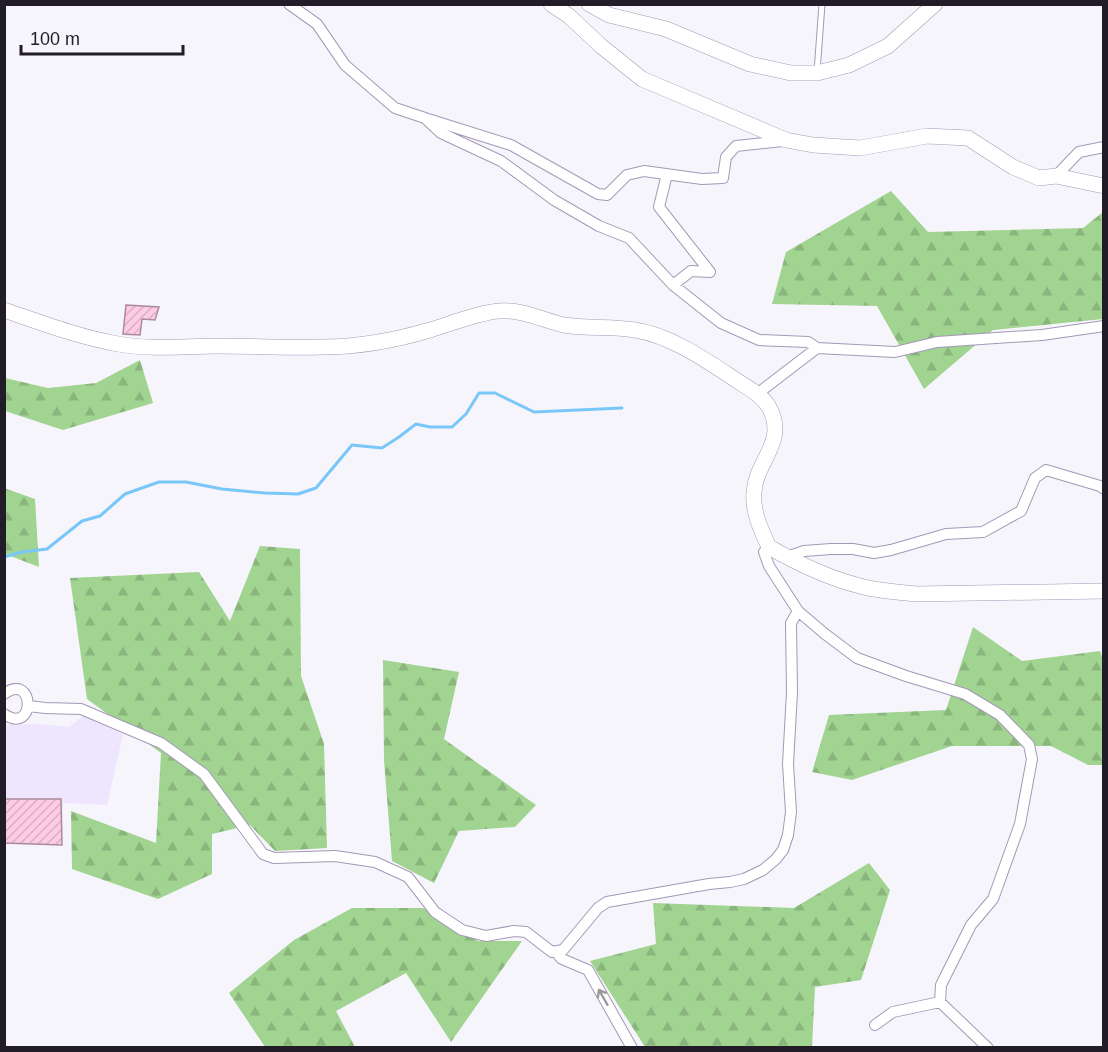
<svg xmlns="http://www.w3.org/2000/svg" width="1108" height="1052" viewBox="0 0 1108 1052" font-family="Helvetica,sans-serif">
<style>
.built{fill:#eee5fe}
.forest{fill:url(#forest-firs)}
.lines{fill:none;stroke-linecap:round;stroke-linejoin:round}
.stream{stroke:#78c7f8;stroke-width:3}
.building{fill:url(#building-hatch);stroke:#ab8a9a;stroke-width:1.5}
.lane-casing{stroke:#a498b7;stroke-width:7}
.street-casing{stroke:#a498b7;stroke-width:12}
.secondary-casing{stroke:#a498b7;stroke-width:16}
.lane{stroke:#fff;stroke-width:5}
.street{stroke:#fff;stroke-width:10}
.secondary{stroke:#fff;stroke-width:15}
.oneway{stroke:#9b999e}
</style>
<defs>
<pattern id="forest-firs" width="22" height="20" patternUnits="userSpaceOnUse" patternTransform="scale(1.5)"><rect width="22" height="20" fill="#a1d391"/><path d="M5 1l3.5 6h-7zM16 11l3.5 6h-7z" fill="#8ab57d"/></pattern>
<pattern id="building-hatch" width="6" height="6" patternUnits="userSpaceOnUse" patternTransform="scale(1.5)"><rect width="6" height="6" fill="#fdcce4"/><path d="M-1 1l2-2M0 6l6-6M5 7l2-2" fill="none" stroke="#d9afc4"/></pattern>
</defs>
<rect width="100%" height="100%" fill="#f7f5fc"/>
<path class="built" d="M83 716 123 734 107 805 63 803 62 845 5 843 4 725 38 724 69 727Z"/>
<path class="forest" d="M891 191 928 232 1083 228 1103 212V319L993 330 924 389 877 306 772 304 786 252Z
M140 360 153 403 63 430 5 411V378L48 388 96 383Z
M4 488 35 499 39 567 5 554Z
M260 546 300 549 301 676 324 744 327 848 275 851 250 825 212 834V874L158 899 72 869 71 811 156 843 161 753 87 699 70 578 199 572 230 621Z
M973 627 1022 661 1100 651 1103 660V765H1088L1051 746H952L852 780 812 772 829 715 946 710Z
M383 660 459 672 444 739 536 805 515 827 459 831 434 883 392 861 384 760Z
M869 863 890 890 861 980 815 987 812 1047H645L590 961 656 944 653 903 794 908Z
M352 908H423L478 941H522L451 1042 406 973 336 1011 355 1047H265L229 993 294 940Z"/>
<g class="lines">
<path class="stream" d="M4 557 22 552 47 549 82 521 100 516 125 494 159 482H186L222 489 265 493 298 494 316 488 352 445 382 448 399 437 416 424 430 427H452L466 414 479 393H495L534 412 622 408"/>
</g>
<path class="building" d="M126 305 159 307 155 320 142 319 140 335 123 334Z
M4 799H61L62 845 4 843Z"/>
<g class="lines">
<defs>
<path id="lane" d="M817 72 822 4"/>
<path id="street" d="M289 4 317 24 345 65 395 108 425 118 441 133 501 161 554 200 599 226 629 238 673 285 721 323 759 340 808 342 817 348
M428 119 511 145 598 194 607 195 627 175 644 171 702 179 723 178 726 157 736 146 783 141
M667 174 659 207 710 272 691 271 673 285
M1056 176 1079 152 1104 147
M757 394 817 348 895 352 937 342 1042 335 1104 326
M787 557 804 551 831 549H853L874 553 891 550 946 534 983 532 1021 511 1035 478 1046 470 1100 486 1104 489
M798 611 825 634 857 658 906 676 965 694 1000 715 1029 745 1032 759 1020 824 993 899 971 925 941 985 940 1002 988 1048
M4 694C35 671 36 736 4 714
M29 706 45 708 81 709 161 743 204 774 263 854 274 858 335 856 375 862 408 877 435 912 462 930 486 936 514 931 526 932 552 952 563 950 598 908 607 902 709 884 730 882 744 879 763 870 776 859 783 850 788 835 791 812 788 764 792 692 791 623 798 611 769 566 764 552 769 547
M559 952V956L562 959 588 970 632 1048
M875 1025 893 1012 940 1002"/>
<path id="secondary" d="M551 4 569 16 601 46 642 79 786 140 813 145 860 148 927 136 968 138 1013 167 1039 178 1056 176 1104 186
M589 4 609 15 666 29 750 64 791 73H817L849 65 888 46 935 4
M4 310C42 323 79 337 118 344 150 350 185 346 218 346 253 346 288 348 323 347 359 347 396 340 430 330 450 324 480 312 499 311 521 309 543 320 564 325 587 329 611 326 635 330 670 335 707 361 736 380 748 388 762 395 769 407 788 442 756 460 754 492 752 511 761 530 769 547 797 563 828 578 860 586 878 591 898 592 916 594L1104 591"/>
</defs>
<use href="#lane" class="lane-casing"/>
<use href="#street" class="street-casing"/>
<use href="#secondary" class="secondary-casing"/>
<use href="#lane" class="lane"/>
<use href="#street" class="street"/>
<use href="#secondary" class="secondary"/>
</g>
<defs><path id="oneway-shaft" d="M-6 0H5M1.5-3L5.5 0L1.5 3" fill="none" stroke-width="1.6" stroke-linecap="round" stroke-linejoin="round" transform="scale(1.5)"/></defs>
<use class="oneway" href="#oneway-shaft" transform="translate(603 997) rotate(-120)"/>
<rect width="1108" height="1052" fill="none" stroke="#211c28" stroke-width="12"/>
<path d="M21 45v9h162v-9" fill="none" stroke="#211c28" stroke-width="3"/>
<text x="30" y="45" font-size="18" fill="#211c28" stroke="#f7f5fc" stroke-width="4.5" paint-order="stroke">100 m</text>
</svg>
